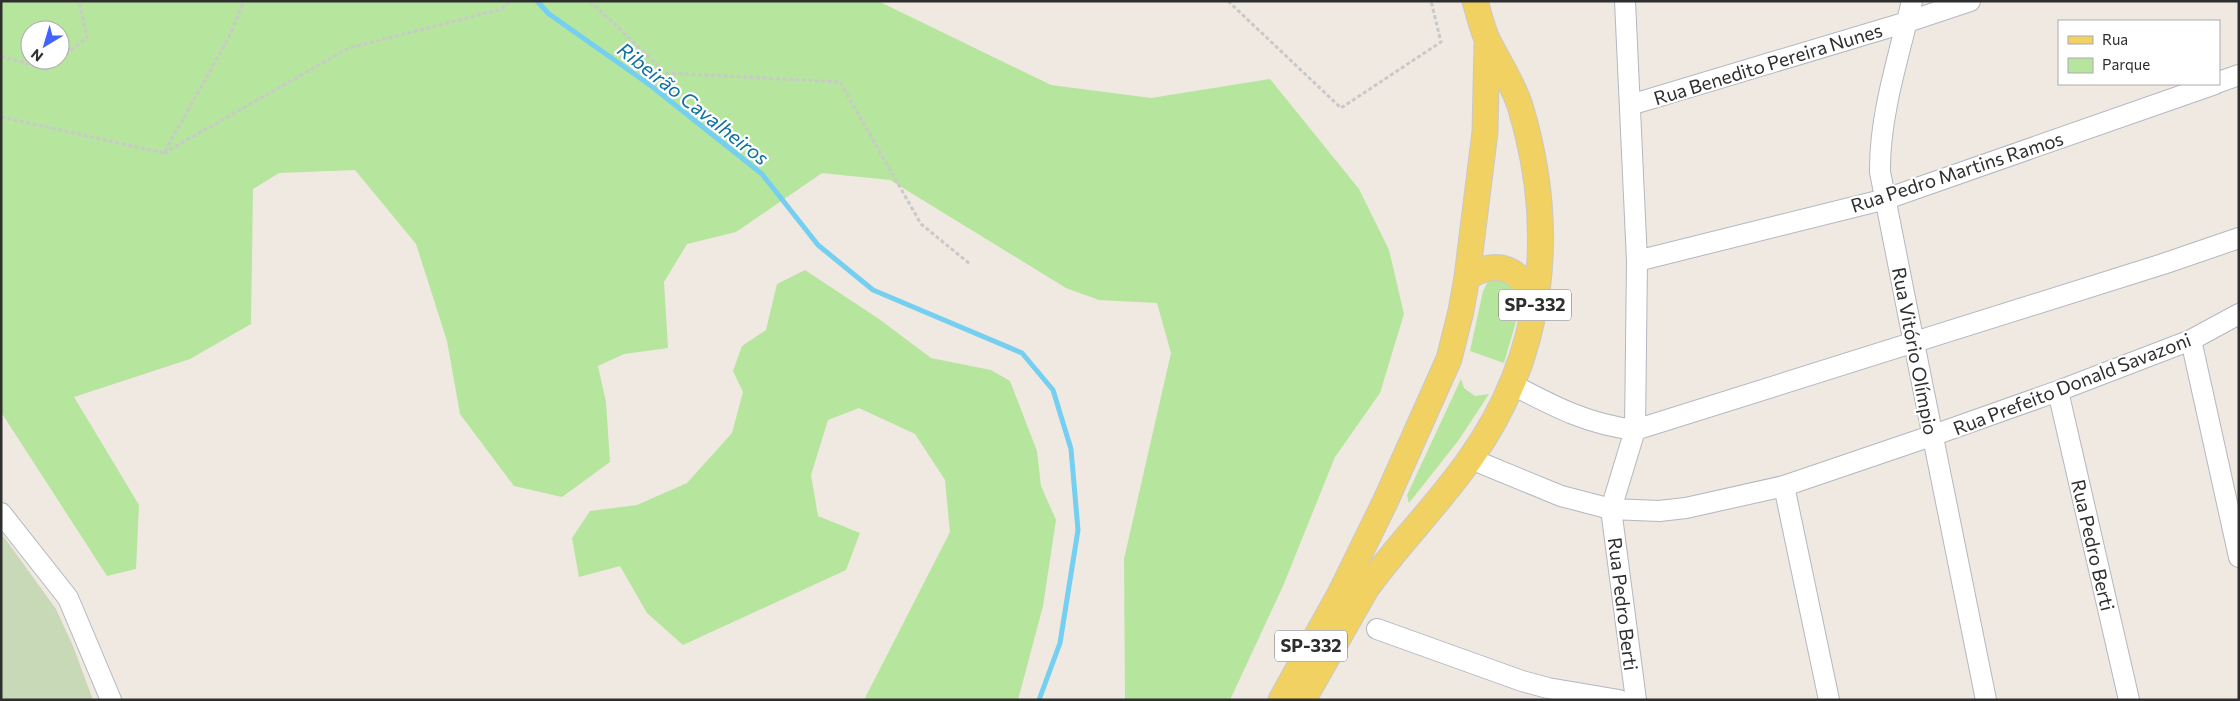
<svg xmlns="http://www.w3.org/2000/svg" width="2240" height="701" viewBox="0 0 2240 701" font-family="Commissioner,sans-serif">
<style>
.green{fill:#b6e59e;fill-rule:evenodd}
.cemetery{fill:#c8d9b8}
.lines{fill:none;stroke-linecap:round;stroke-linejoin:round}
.stream{stroke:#75cff0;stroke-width:5}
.minor-casing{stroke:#b4b7c1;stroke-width:22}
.major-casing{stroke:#c9c9c9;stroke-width:27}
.path{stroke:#c9c9c9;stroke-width:3;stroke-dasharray:4 2.5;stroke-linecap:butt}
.minor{stroke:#fff;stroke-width:20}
.major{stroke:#f2d163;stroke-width:25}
.labels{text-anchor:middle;stroke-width:4.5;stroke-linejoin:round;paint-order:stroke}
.shield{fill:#fff;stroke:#6d6d6d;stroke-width:1}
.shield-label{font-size:18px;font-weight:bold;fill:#2e2e2e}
.street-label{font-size:19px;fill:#2e2e2e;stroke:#fff}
.water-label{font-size:20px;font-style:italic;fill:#0d6fa3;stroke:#fff}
</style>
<rect width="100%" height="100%" fill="#efe9e1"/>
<path class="green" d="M1 1H878L1051 85 1151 98 1270 79 1359 189 1389 250 1404 314 1380 393 1335 457 1283 586 1230 700H1125L1124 559 1171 353 1157 303 1099 300 1066 288 890 180 822 173 736 232 687 244 664 282 668 348 624 354 598 366 606 402 610 462 562 497 514 486 460 414 447 341 416 244 355 170 279 173 253 189 251 324 190 359 74 397 139 505 136 569 107 576 1 412ZM30 30H60V60H30Z
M805 270 879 319 931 358 991 370 1010 381 1037 451 1041 486 1056 520 1043 606 1018 700H864L950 532 945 480 915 434 859 408 828 420 811 475 818 516 860 533 846 570 683 645 647 613 620 566 579 577 572 538 590 511 637 505 687 483 732 433 743 392 733 371 742 346 766 330 777 284Z
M1491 276 1519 284V311L1504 363 1470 351 1483 291Z
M1461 379 1464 388 1475 396 1489 394 1458 441 1409 503 1407 495Z"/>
<path class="cemetery" d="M1 533 56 609 73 646 93 700H1Z"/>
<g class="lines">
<path class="stream" d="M537 1 549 14 650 85 762 174 818 245 873 290 1022 353 1053 390 1071 449 1078 530 1060 643 1039 700"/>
<defs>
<path id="minor" d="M1625 1 1637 261 1635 430 1611 509 1636 700
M1912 1C1899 55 1879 117 1880 172 1915 348 1949 524 1986 700
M2219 82 2239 75
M1630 105 1907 22 1970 1
M1637 261 1886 199 2215 84
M2191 340 2239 557
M1513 385C1555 407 1587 424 1635 430L2163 264 2239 238
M2058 391 2129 700
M1471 459 1561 496 1611 509 1659 511 1686 508 1784 486 1931 436 2058 391 2191 340 2239 314
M1784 486 1829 700
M1 513 68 598 111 700
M1377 629 1522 681 1548 688 1619 700"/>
<path id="major" d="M1467 277C1501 257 1516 270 1537 298
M1281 700 1341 592 1386 500 1449 359 1461 311 1467 277 1485 132 1487 44
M1303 700 1366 589C1398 544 1438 505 1470 459 1545 354 1557 231 1521 109 1514 85 1499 63 1488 41 1482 29 1479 14 1475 1"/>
</defs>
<use href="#minor" class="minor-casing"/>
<use href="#major" class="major-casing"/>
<path class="path" d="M590 1 666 73 840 82 921 224 970 264
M1228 1 1341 108 1441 42 1431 1
M1 56 46 69 58 60
M60 58 87 38 79 1
M1 117 164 153 230 35 244 1
M164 153 349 48 502 9 510 1"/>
<use href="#minor" class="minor"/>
<use href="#major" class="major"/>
</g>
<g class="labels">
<g class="shield">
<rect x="1499" y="289.5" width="72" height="31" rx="4"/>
<rect x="1275" y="630.5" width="72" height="31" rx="4"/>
</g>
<g class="shield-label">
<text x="1535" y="311">SP-332</text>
<text x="1311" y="652">SP-332</text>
</g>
<g class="street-label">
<text transform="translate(1768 64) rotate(-17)" y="7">Rua Benedito Pereira Nunes</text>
<text transform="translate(1957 172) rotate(-18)" y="7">Rua Pedro Martins Ramos</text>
<text transform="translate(1915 351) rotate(79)" y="7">Rua Vitório Olímpio</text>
<text transform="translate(2072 384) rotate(-21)" y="7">Rua Prefeito Donald Savazoni</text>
<text transform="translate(2093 545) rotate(77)" y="7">Rua Pedro Berti</text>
<text transform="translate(1623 604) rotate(83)" y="7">Rua Pedro Berti</text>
</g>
<g class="water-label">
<text transform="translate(693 104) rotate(38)" y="7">Ribeirão Cavalheiros</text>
</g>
</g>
<rect width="2240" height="701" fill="none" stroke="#2e2e2e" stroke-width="5"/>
<rect x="2058" y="20" width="162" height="65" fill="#ffffff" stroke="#ababab"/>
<rect x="2068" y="36" width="25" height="8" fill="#f2d163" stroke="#ababab"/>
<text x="2102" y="45" font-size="15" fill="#2e2e2e">Rua</text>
<rect x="2068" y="58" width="25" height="15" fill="#b6e59e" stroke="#ababab"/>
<text x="2102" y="70" font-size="15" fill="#2e2e2e">Parque</text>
<g transform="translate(45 45) rotate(218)"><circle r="24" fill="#ffffff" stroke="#ababab"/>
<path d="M0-4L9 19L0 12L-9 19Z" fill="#4264fb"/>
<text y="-8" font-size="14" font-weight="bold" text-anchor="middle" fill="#2e2e2e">N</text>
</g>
</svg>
